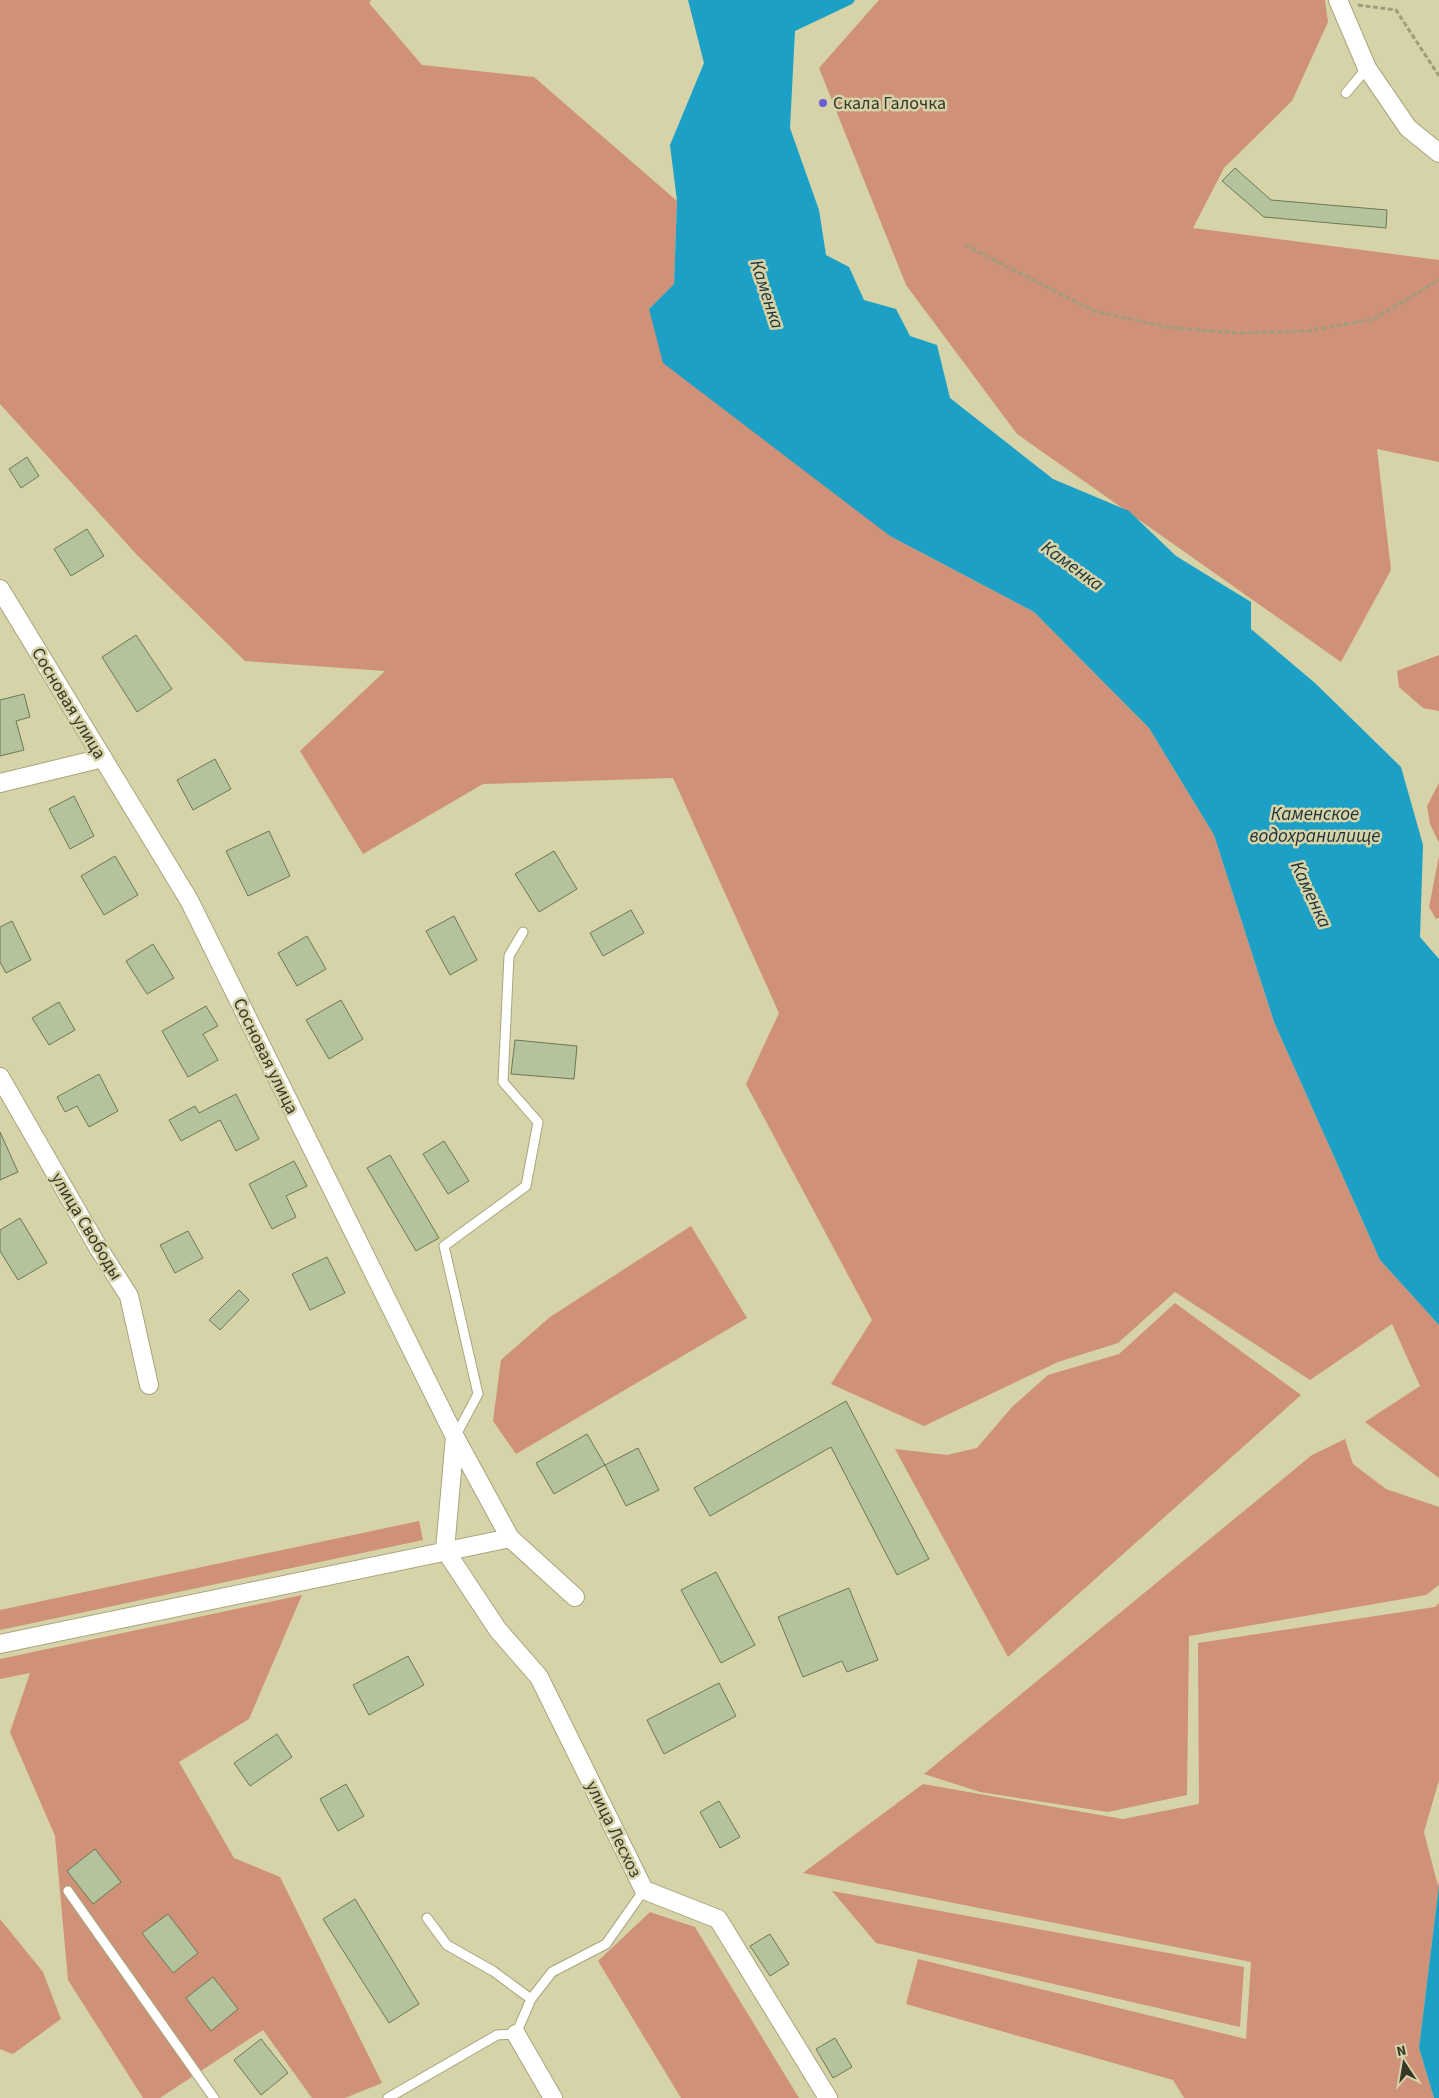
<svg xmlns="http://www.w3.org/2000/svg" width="1439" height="2098" viewBox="0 0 1439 2098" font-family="'Source Sans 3',sans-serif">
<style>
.green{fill:#cf9177}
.water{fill:#1ca0c6}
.building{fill:#b5c39c;stroke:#6b7854}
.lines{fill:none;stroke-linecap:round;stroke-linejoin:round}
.lane-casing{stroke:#a9a57d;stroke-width:11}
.street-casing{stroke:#a9a57d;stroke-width:20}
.path{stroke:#a09d7c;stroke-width:3;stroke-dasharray:5 2.5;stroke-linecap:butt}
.lane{stroke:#fff;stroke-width:9}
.street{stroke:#fff;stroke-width:18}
.poi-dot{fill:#6a5cd6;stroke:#d6d3a9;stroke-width:2}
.labels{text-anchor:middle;stroke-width:5;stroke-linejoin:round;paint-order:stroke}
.poi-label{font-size:18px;fill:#393727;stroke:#d6d3a9;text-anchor:start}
.street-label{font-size:18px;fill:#393727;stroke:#d6d3a9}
.water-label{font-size:19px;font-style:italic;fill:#1d3139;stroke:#d6d3a9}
</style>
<rect width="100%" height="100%" fill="#d6d3a9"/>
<path class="green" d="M0 0H371L369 3 422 65 534 77 677 201 674 284 649 309 890 536 1034 612 1149 728 1214 835 1274 1022 1380 1260 1439 1325V1478L1365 1422 1420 1386 1392 1324 1310 1380 1175 1292 1118 1343 1058 1362 924 1426 831 1384 872 1320 746 1084 779 1013 673 778 483 784 363 854 300 751 385 671 245 661 138 556 0 404Z
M879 0H1325L1328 22 1292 101 1224 168 1193 228 1439 260V462L1377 449 1391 570 1341 662 1017 434 906 285 819 68Z
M1439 655V711L1423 708 1399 687 1397 671Z
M1439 783V843L1430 824 1427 806Z
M1439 856V918L1436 919 1429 907Z
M691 1226 747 1318 516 1454 493 1421 501 1360 550 1317Z
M1175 1303 1301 1395 1008 1657 895 1449 947 1455 977 1448 1012 1407 1048 1375 1119 1354Z
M1345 1439 1353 1464 1386 1489 1439 1507V1585L1426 1595 1189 1636 1187 1795 1108 1812 980 1792 924 1774 1312 1455Z
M419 1521 423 1540 0 1630V1610Z
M302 1595 249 1719 179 1762 234 1858 280 1877 382 2083 345 2098H312L263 2030 160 2098H143L68 1980 55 1836 10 1732 30 1673 0 1679V1659Z
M1439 1603V1780L1424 1832 1438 1886 1439 1878V1885L1419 2048 1434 2098H1184L1173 2080 906 2004 918 1959 1246 2039 1251 1962 803 1873 923 1784 1123 1819 1199 1804 1198 1643 1435 1607Z
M832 1891 1244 1967 1240 2027 876 1943Z
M650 1912 695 1927 799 2098H681L598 1961Z
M0 1919 43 1972 61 2019 13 2054 0 2049Z"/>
<path class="water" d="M688 0H855L852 4 795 31 790 128 819 210 826 255 849 267 864 300 896 309 910 336 937 345 950 398 1053 479 1129 511 1176 556 1251 602V629L1315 683 1401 767 1423 845 1420 937 1439 959V1325L1380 1260 1274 1022 1214 835 1149 728 1034 612 890 536 663 363 649 309 674 284 677 201 670 145 704 63Z
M1439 1885V2098H1434L1419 2048Z"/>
<path class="building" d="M1235 168 1271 200 1387 210 1386 228 1264 217 1222 181Z
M27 457 39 476 21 488 9 469Z
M87 529 104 556 71 576 54 549Z
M136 635 172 689 137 712 102 657Z
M24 694 30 717 16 721 24 750 0 756V700Z
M215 759 231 789 193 810 177 780Z
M74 796 94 836 70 849 49 809Z
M269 831 290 876 248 896 226 851Z
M554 851 577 889 539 912 515 874Z
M115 856 138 895 104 915 81 876Z
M631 910 644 933 603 956 590 933Z
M454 916 477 960 450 975 426 931Z
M12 921 31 960 6 973 0 962V927Z
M307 936 326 969 297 986 278 953Z
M153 944 174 978 147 994 126 961Z
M341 1000 363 1039 329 1059 306 1020Z
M59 1002 75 1030 49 1045 32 1018Z
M206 1006 218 1026 203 1034 218 1060 188 1077 162 1031Z
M515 1040 577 1046 574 1079 511 1074Z
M99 1074 118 1111 89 1127 77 1106 65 1112 57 1097Z
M236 1094 259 1139 236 1151 220 1120 181 1141 169 1120 195 1106 199 1113Z
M0 1132 18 1172 0 1180Z
M444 1141 469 1181 448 1194 423 1154Z
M390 1155 439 1238 416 1251 367 1168Z
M294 1161 307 1186 286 1196 296 1217 272 1229 249 1184Z
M20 1218 47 1263 18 1280 0 1251V1230Z
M188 1231 203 1258 175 1273 160 1245Z
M327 1257 345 1293 310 1310 292 1274Z
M239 1290 249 1300 220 1330 209 1320Z
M846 1401 929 1559 897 1575 831 1447 710 1516 694 1488Z
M587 1434 605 1465 554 1494 536 1463Z
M638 1448 659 1490 626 1506 605 1465Z
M716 1572 755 1645 721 1663 681 1590Z
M849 1588 878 1660 847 1672 842 1661 803 1677 778 1617Z
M408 1656 424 1685 369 1715 353 1685Z
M719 1683 736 1716 664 1754 647 1720Z
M277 1734 292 1757 250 1786 234 1763Z
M346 1784 364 1816 338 1831 320 1799Z
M719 1801 740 1837 720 1848 700 1812Z
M95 1849 121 1882 93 1904 67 1871Z
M355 1899 419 2004 389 2023 323 1919Z
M168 1914 198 1953 173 1973 142 1933Z
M770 1934 789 1964 770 1976 750 1946Z
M213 1977 238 2009 211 2031 186 1998Z
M835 2038 852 2067 833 2078 816 2049Z
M261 2039 288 2073 261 2095 234 2060Z"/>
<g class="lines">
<defs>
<path id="lane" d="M1346 93 1367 68
M455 1437 478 1394 444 1246 526 1186 538 1122 503 1082 509 956 523 932
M68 1891 214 2098
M427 1918 447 1945 493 1971 531 1999
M388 2098 497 2035 516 2034 531 1999 552 1972 606 1944 644 1890"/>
<path id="street" d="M1338 0 1367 68 1408 128 1439 153
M0 589 189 900 455 1437 445 1550
M0 783 103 758
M0 1077 99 1249 129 1296 149 1385
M510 1538 575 1597
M445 1550 498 1630 539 1677 644 1890 718 1919 828 2098
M0 1644 510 1538 455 1437
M516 2034 553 2098"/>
</defs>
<use href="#lane" class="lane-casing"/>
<use href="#street" class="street-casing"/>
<path class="path" d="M1358 5 1396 10 1439 76
M965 245 1094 311 1166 327 1238 333 1308 331 1374 319 1439 280"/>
<use href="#lane" class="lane"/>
<use href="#street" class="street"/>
</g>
<circle class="poi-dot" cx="823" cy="103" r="5"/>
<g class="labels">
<g class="poi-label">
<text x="833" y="109">Скала Галочка</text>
</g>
<g class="street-label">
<text transform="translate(69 703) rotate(59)" y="6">Сосновая улица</text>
<text transform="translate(266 1056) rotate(64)" y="6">Сосновая улица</text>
<text transform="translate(87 1226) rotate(59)" y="6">улица Свободы</text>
<text transform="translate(614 1829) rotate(64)" y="6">улица Лесхоз</text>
</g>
<g class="water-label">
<text transform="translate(768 294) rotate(72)" y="7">Каменка</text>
<text transform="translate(1073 565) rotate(36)" y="7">Каменка</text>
<text x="1315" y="820">Каменское<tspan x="1315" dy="22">водохранилище</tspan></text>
<text transform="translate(1312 894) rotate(65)" y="7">Каменка</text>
</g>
</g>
<g transform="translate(1404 2063) rotate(348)" stroke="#d6d3a9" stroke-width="4" paint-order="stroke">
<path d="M0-4L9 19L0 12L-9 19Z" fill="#393727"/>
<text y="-8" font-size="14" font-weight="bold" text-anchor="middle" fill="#393727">N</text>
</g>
</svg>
